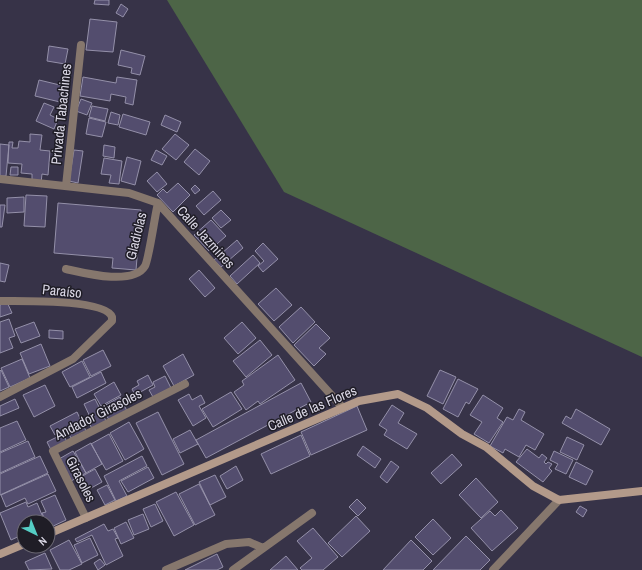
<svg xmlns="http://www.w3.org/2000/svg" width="642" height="570" viewBox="0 0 642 570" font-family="'Archivo Narrow',sans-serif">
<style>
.forest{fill:#4d6547}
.building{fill:#534d6e;stroke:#9490a9}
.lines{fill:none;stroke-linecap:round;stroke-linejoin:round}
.street{stroke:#86776d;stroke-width:8}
.secondary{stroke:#b39a8a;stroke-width:8}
.labels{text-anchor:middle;stroke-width:3;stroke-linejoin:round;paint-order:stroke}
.street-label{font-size:14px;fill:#dad7e5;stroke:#1f1d26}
</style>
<rect width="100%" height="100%" fill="#373348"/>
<path class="forest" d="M167 0H642V357L284 192Z"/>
<path class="building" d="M95 0H109V5L94 4Z
M121 4 128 9 123 17 116 13Z
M90 19 117 22 113 52 86 50Z
M49 46 68 49 65 64 47 61Z
M121 50 145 56 140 75 131 73 132 68 118 65Z
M83 77 116 83 117 77 137 80 133 105 125 103 126 97 111 94 110 101 80 96Z
M39 80 64 86 60 102 35 96Z
M81 99 92 103 87 115 76 111Z
M44 103 54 107 50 115 58 119 54 129 36 121Z
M92 106 108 109 105 121 89 117Z
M111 112 120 115 118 125 108 123Z
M123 114 150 122 146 135 119 127Z
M165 115 181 122 177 132 161 125Z
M89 118 106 122 102 137 86 134Z
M30 134 42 135 40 150 50 151 48 175 42 174 41 183 32 182V174L21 173 22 164 8 163 9 142H13L12 148H18L19 141 30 142Z
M175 134 189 145 176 160 162 149Z
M0 144 9 145 6 176H0Z
M104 145 115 147 114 158 103 156Z
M195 149 210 161 199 175 184 162Z
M74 150 83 151 78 183 69 181Z
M156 150 167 156 162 165 151 160Z
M127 157 141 161 135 185 121 181Z
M104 158 122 161 119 184 109 183 111 175 101 174Z
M11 167H18V175H10Z
M157 172 167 184 157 192 147 181Z
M178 183 190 195 173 212 157 195 163 189 167 193Z
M195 185 200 190 195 194 191 189Z
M213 191 221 200 204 215 196 206Z
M26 195 47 196 45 227 24 226Z
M24 197V212L7 213V198Z
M58 203 141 210 136 270 112 268 113 258 54 253Z
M0 205H5L2 227H0Z
M221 210 231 220 221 228 212 218Z
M211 220 226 236 209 251 194 235Z
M237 240 243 248 221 267 214 260Z
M263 243 278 259 263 272 258 266 264 261 255 251Z
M253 255 260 263 237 284 230 276Z
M0 263 9 265 5 282 0 281Z
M199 270 215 288 205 297 189 279Z
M276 288 292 305 274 321 258 304Z
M7 302 12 313 0 317V305Z
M301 307 315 322 293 343 279 327Z
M9 319 15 336 9 338 13 348 0 353V322Z
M34 322 40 336 21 343 15 329Z
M242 322 256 338 238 354 224 338Z
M316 324 330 338 319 348 326 354 314 366 294 345Z
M49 330 63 331V339L49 338Z
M260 340 272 355 246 377 233 361Z
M41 344 50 366 29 374 20 353Z
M103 350 111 366 91 376 83 360Z
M183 354 194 375 174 386 163 366Z
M278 355 295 380 260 404 258 401 246 410 234 392 244 385 242 381Z
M22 359 30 378 10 387 1 368Z
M82 361 90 377 70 387 62 372Z
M1 370 9 387 0 391V371Z
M440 370 456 377 443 404 427 396Z
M101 372 106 383 77 398 72 387Z
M148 375 153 385 135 395 132 389 139 385 137 381Z
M165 376 171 388 153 397 149 390 155 387 153 382Z
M458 379 478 389 469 404 466 402 458 417 443 409Z
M114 382 121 395 101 406 94 394Z
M301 383 311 402 206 458 196 440Z
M45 385 55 406 34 417 23 395Z
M231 392 242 409 213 427 202 409Z
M189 394 192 400 201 395 205 403 199 406 206 418 193 426 178 400Z
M483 395 503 408 497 418 503 422 489 443 474 434 482 422 470 415Z
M120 397 127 411 109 420 102 407Z
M15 399 19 408 0 416V406Z
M95 399 106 421 92 429 89 422 92 421 84 404Z
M392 405 404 413 398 423 417 434 407 449 384 435 387 430 379 425Z
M357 406 367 430 311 455 301 432Z
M519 409 525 412 521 420 544 434 535 450 526 445 519 457 505 449 503 453 490 446 507 417 513 420Z
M576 409 610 429 601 445 562 423 566 416 571 419Z
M77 412 86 431 71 438 66 429 55 435 50 426Z
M158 412 184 464 162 475 136 423Z
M17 421 26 440 0 452V428Z
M129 422 144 449 125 460 110 433Z
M190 430 198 444 180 453 173 439Z
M63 434 67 442 51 450 47 442Z
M109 434 123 461 106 470 91 444Z
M301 435 310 456 271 474 261 454Z
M567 437 584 445 577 460 560 452Z
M28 441 35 457 0 473V453Z
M91 443 102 464 86 473 75 452Z
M363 446 381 459 375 468 357 455Z
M527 449 539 458 542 454 547 458 544 462 546 464 548 462 552 464 549 468 552 471 543 482 516 462Z
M73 451 86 473 71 481 59 459Z
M554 451 573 460 566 474 555 469 558 464 550 460Z
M452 454 462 465 441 484 431 473Z
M40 456 48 473 0 495V474Z
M142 456 147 466 119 481 127 496 116 501 104 476Z
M391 461 399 467 387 483 380 477Z
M576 462 593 471 586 485 569 477Z
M236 466 243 480 227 489 220 476Z
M148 467 154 478 128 492 121 481Z
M95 469 102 482 84 492 77 479Z
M48 474 56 491 28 504 25 498 6 507 1 495Z
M215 475 226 497 210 505 199 482Z
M476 478 498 502 481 518 459 495Z
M199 484 215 515 195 525 179 494Z
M107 485 115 500 105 505 97 490Z
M176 492 194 525 174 536 156 502Z
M55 495 66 520 49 528 48 522H46L42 513 46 512 41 501Z
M357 499 366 508 358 516 349 507Z
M26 502 28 507 37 503 45 522H24V534L11 540 0 513Z
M155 504 163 521 151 527 143 509Z
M580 506 587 510 583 517 576 512Z
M501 510 518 528 492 551 471 528 490 511 495 516Z
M143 514 149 529 134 535 128 520Z
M356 516 370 531 342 557 328 543Z
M433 519 451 538 433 555 415 537Z
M126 522 134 538 121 544 114 528Z
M104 524 108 531 113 529 118 538 115 539 123 556 106 565 92 535 77 542 75 539Z
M313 528 338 557 323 570H302L300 568 312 558 297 541Z
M466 536 490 560 480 570H433Z
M90 538 98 555 82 563 74 545Z
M69 540 82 564 69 570H60L50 550Z
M411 540 432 561 423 570H383Z
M45 553 52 569 29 570 25 562Z
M217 554 223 567 217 570H185Z
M286 556 298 570H270Z
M100 559 105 565 98 570 94 563Z"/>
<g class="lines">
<path class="street" d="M0 179 129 193 158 203 343 408
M66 186 81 45
M66 269C84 273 133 286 145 266 149 259 155 214 158 203
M0 301C19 301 106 299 112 317V321L73 359 0 397
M86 518 53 451 185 384
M166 570 226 544 249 542 263 548
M233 570 312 513
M493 570 559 500"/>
<path class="secondary" d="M48 534 359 401 398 394 427 408 462 434 486 447 533 486 559 500 642 491
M0 554 24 544"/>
</g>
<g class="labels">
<g class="street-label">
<text transform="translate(61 114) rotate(-84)" y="5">Privada Tabachines</text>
<text transform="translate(136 236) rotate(-76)" y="5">Gladiolas</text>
<text transform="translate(206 237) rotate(48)" y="5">Calle Jazmines</text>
<text transform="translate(62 291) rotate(6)" y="5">Paraíso</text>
<text transform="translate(312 408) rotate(-23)" y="5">Calle de las Flores</text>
<text transform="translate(98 414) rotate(-27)" y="5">Andador Girasoles</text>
<text transform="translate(81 479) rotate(63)" y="5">Girasoles</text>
</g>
</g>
<g transform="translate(36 534) rotate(137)"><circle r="19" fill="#1f1d26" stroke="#6a6772"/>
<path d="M0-3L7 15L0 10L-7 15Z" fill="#55cec5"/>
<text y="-6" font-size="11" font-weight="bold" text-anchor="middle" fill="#dad7e5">N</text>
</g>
</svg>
